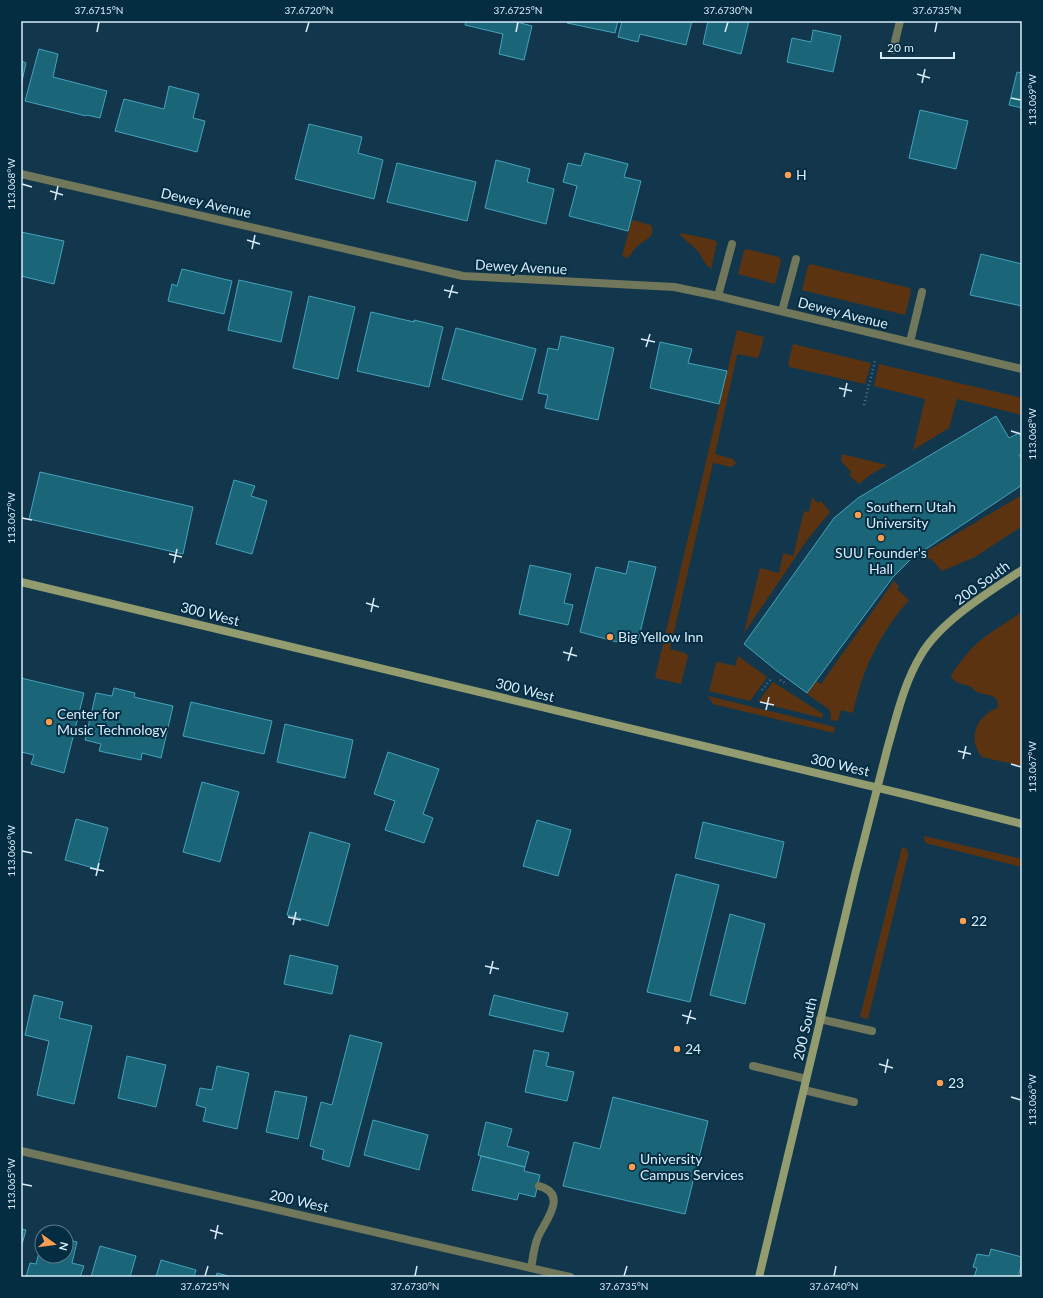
<svg xmlns="http://www.w3.org/2000/svg" width="1043" height="1298" viewBox="0 0 1043 1298" font-family="Lato,sans-serif">
<style>
.green{fill:#5c3310}
.building{fill:#1a6577;stroke:#45a3bb}
.lines{fill:none;stroke-linecap:round;stroke-linejoin:round}
.path{stroke:#527285;stroke-width:2.5;stroke-dasharray:1 3;stroke-linecap:butt}
.lane{stroke:#70775a;stroke-width:8}
.street{stroke:#70775a;stroke-width:8}
.secondary{stroke:#939c6f;stroke-width:8}
.ticks{fill:none;stroke:#d8ecfa;stroke-width:1.5}
.poi-dot{fill:#fb9e51;stroke:#052d42;stroke-width:1.5}
.labels{text-anchor:middle;stroke-width:4;stroke-linejoin:round;paint-order:stroke}
.poi-label{font-size:14px;fill:#d8ecfa;stroke:#052d42;text-anchor:start}
.street-label{font-size:14px;fill:#d8ecfa;stroke:#052d42}
.neatline{fill:none;stroke:#d8ecfa;stroke-width:1.5}
.ticks-label{font-size:10px;text-anchor:middle;fill:#d8ecfa}
</style>
<rect width="100%" height="100%" fill="#12374c"/>
<path class="green" d="M632 220 651 225C653 229 652 232 651 236L636 247 628 258 622 256Z
M681 233 714 240 717 242 711 269 705 263 698 251 680 235Z
M746 249 779 257 781 261 775 284 738 274 744 251Z
M810 264 910 288 911 292 905 315 802 290 808 266Z
M737 330 764 337 759 356 757 358 738 354 737 355 715 454 733 459 736 463 732 467 713 463 670 649 685 653 688 656 681 684 655 678Z
M793 344 871 363 865 384 790 367 788 364Z
M879 364 1022 398V415L957 399 949 428 913 450 925 399 874 386Z
M842 454 887 465 870 475 859 484 849 475 851 472 841 461Z
M1022 495V526L975 557 942 571 930 558 928 560 923 554 927 551Z
M812 497 818 503 821 501 830 512 807 540 744 633 760 568 779 573 783 553 793 556 804 511 809 512Z
M894 581 899 586 897 589 909 600C880 633 862 670 853 713L841 710 838 721 831 720 830 710 807 694 816 681 821 684Z
M1022 612V766L982 757C970 742 973 724 988 713 991 710 995 710 998 707 999 693 986 696 977 692 974 690 972 687 969 686 962 683 953 684 951 675 958 665 965 655 974 646 988 633 1006 623 1022 612Z
M738 656 767 677 750 701 709 691 716 663 719 662 735 666Z
M773 682 823 714 822 718 758 702Z
M708 696 835 727 834 733 713 704Z
M924 836 1022 859V867L925 843Z
M902 847 907 849 908 855 868 1019 860 1017Z"/>
<path class="building" d="M466 21H513L532 26 524 60 499 54 503 34 465 25Z
M568 21H618L615 33 567 23Z
M622 21H692L686 45 640 34 638 42 618 37Z
M708 21H749L741 54 703 44Z
M813 30 841 36 833 72 787 62 792 38 811 42Z
M39 49 58 54 53 77 107 91 100 118 87 115 86 116 25 101Z
M21 61 26 63 21 86Z
M1017 72 1022 73V108L1009 105Z
M169 86 199 94 193 118 205 121 197 152 115 131 124 99 164 109Z
M920 110 968 121 956 169 909 158Z
M309 124 362 137 358 153 383 160 374 199 295 179Z
M585 153 628 164 624 177 641 181 628 231 569 216 577 186 563 182 568 163 581 166Z
M496 160 530 169 527 182 554 189 546 224 485 208Z
M397 163 476 182 467 221 387 202Z
M21 232 64 241 54 284 21 276Z
M981 254 1022 264V306L970 295Z
M182 269 232 281 224 314 168 301 172 284 177 286Z
M239 280 292 292 281 342 228 330Z
M309 296 355 307 338 379 293 368Z
M371 312 414 322V320L443 327 429 387 357 371Z
M456 328 536 349 522 400 442 379Z
M561 336 614 348 598 420 545 408 548 395 538 393 548 348 558 350Z
M660 342 692 349 688 363 727 371 719 404 650 388Z
M996 416 1009 438 1019 433 1022 439V454L1019 455 1022 460V485L911 559 893 577 807 693 777 671 744 644 834 518 858 498Z
M40 472 193 507 183 554 29 519Z
M234 480 255 486 251 496 267 501 252 554 216 544Z
M629 561 656 567 638 641 618 636 617 642 580 632 596 567 626 574Z
M530 565 571 574 564 603 573 605 568 625 519 614Z
M21 678 84 693 64 773 31 764 34 755 21 752Z
M114 688 135 693 134 697 173 706 161 758 142 753 141 760 99 751 101 744 85 740 96 693 112 696Z
M191 702 272 721 264 754 183 736Z
M285 724 353 740 345 778 277 762Z
M388 752 439 769 423 814 433 818 424 843 385 830 395 801 374 794Z
M202 782 239 792 220 862 183 852Z
M76 819 108 828 97 869 65 860Z
M537 820 571 830 558 876 523 866Z
M703 822 784 842 776 878 695 858Z
M310 832 350 844 328 926 287 915Z
M676 874 719 885 690 1002 647 992Z
M730 914 765 924 745 1004 710 995Z
M290 955 338 966 332 994 284 984Z
M34 995 63 1002 59 1018 92 1026 74 1104 37 1095 49 1041 25 1035Z
M494 995 568 1013 563 1032 489 1015Z
M350 1035 382 1043 349 1167 322 1159 324 1150 310 1146 321 1102 332 1105Z
M534 1050 549 1053 546 1066 574 1072 567 1101 525 1092Z
M127 1056 166 1065 156 1107 118 1098Z
M217 1066 249 1073 237 1129 203 1121 206 1108 196 1105 200 1088 212 1090Z
M275 1091 307 1097 298 1139 266 1132Z
M613 1097 708 1121 685 1214 563 1186 574 1142 600 1149Z
M373 1120 428 1135 419 1170 364 1155Z
M486 1122 512 1129 507 1146 529 1152 525 1167 478 1155Z
M481 1156 525 1167 524 1171 540 1175 535 1197 519 1193 517 1200 472 1190Z
M21 1229 26 1230 21 1248Z
M66 1239 77 1242 72 1263 84 1266 80 1277H26L30 1263 36 1264 42 1241V1256H66Z
M100 1246 136 1256 130 1277H91Z
M991 1249 1022 1257V1263L1018 1277H974L977 1268 973 1267 977 1254 989 1256Z
M161 1260 196 1270 194 1277H156Z
M217 1273 232 1277H216Z"/>
<g class="lines">
<path class="path" d="M864 405 875 361
M780 680 787 684
M762 690 771 679"/>
<path class="lane" d="M893 50 900 21
M718 296 732 244
M782 311 796 259
M910 342 922 292
M820 1019 872 1031
M753 1066 806 1079
M804 1090 854 1102
M531 1268C533 1258 534 1246 538 1237 545 1221 569 1194 539 1186"/>
<path class="street" d="M21 174 463 276 674 287 718 296 1022 369
M21 1151 570 1277"/>
<path class="secondary" d="M21 582 916 797 1022 824
M759 1277C791 1143 823 1009 855 875 866 832 877 789 888 746 897 715 904 683 921 655 941 621 989 592 1022 570"/>
</g>
<path class="ticks" d="M97 32 99 22M306 32 309 22M516 32 518 22M725 32 728 22M935 32 937 22M917 74 930 78M922 83 925 69M1011 98 1021 100M22 184 32 187M50 191 63 195M55 200 58 186M247 240 260 244M252 249 255 235M444 290 458 293M449 298 453 285M641 339 655 342M646 347 650 334M839 388 852 391M844 397 847 383M1011 431 1021 434M22 518 32 520M169 554 182 557M174 563 177 549M366 603 379 607M371 612 374 598M563 652 577 656M568 661 572 647M760 702 774 705M766 710 769 697M958 751 971 754M963 759 966 746M1011 764 1021 767M22 851 32 853M90 868 104 871M96 876 99 863M288 917 301 920M293 925 296 912M485 966 499 969M490 974 493 961M682 1015 696 1019M687 1024 691 1010M879 1064 893 1068M885 1073 888 1059M1011 1097 1021 1100M22 1184 32 1186M210 1230 223 1234M215 1239 218 1225M205 1276 208 1266M415 1276 417 1266M624 1276 627 1266M834 1276 836 1266"/>
<g class="poi-dot">
<circle cx="788" cy="175" r="4"/>
<circle cx="858" cy="515" r="4"/>
<circle cx="881" cy="538" r="4"/>
<circle cx="610" cy="637" r="4"/>
<circle cx="49" cy="722" r="4"/>
<circle cx="963" cy="921" r="4"/>
<circle cx="677" cy="1049" r="4"/>
<circle cx="940" cy="1083" r="4"/>
<circle cx="632" cy="1167" r="4"/>
</g>
<g class="labels">
<g class="poi-label">
<text x="796" y="180">H</text>
<text x="866" y="512">Southern Utah<tspan x="866" dy="16">University</tspan></text>
<text x="881" y="558" text-anchor="middle">SUU Founder's<tspan x="881" dy="16">Hall</tspan></text>
<text x="618" y="642">Big Yellow Inn</text>
<text x="57" y="719">Center for<tspan x="57" dy="16">Music Technology</tspan></text>
<text x="971" y="926">22</text>
<text x="685" y="1054">24</text>
<text x="948" y="1088">23</text>
<text x="640" y="1164">University<tspan x="640" dy="16">Campus Services</tspan></text>
</g>
<g class="street-label">
<text transform="translate(206 203) rotate(13)" y="5">Dewey Avenue</text>
<text transform="translate(521 267) rotate(3)" y="5">Dewey Avenue</text>
<text transform="translate(843 313) rotate(14)" y="5">Dewey Avenue</text>
<text transform="translate(982 583) rotate(-36)" y="5">200 South</text>
<text transform="translate(210 614) rotate(14)" y="5">300 West</text>
<text transform="translate(525 690) rotate(14)" y="5">300 West</text>
<text transform="translate(840 765) rotate(13)" y="5">300 West</text>
<text transform="translate(805 1029) rotate(-77)" y="5">200 South</text>
<text transform="translate(299 1201) rotate(13)" y="5">200 West</text>
</g>
</g>
<rect width="1043" height="1298" fill="none" stroke="#052d42" stroke-width="44"/>
<g transform="translate(54 1244) rotate(104)"><circle r="19" fill="#052d42" stroke="#59798c"/>
<path d="M0-3L7 15L0 10L-7 15Z" fill="#fb9e51"/>
<text y="-6" font-size="11" font-weight="bold" text-anchor="middle" fill="#d8ecfa">N</text>
</g>
<path d="M881 52v6h73v-6" fill="none" stroke="#d8ecfa" stroke-width="2"/>
<text x="887" y="52" font-size="12" fill="#d8ecfa" stroke="#052d42" stroke-width="3" paint-order="stroke">20 m</text>
<rect x="22" y="22" width="999" height="1254" class="neatline"/>
<g class="ticks-label">
<text x="99" y="14">37.6715°N</text>
<text x="309" y="14">37.6720°N</text>
<text x="518" y="14">37.6725°N</text>
<text x="728" y="14">37.6730°N</text>
<text x="937" y="14">37.6735°N</text>
<text transform="translate(1032 100) rotate(-90)" y="4">113.069°W</text>
<text transform="translate(11 184) rotate(-90)" y="4">113.068°W</text>
<text transform="translate(1032 434) rotate(-90)" y="4">113.068°W</text>
<text transform="translate(11 518) rotate(-90)" y="4">113.067°W</text>
<text transform="translate(1032 767) rotate(-90)" y="4">113.067°W</text>
<text transform="translate(11 851) rotate(-90)" y="4">113.066°W</text>
<text transform="translate(1032 1100) rotate(-90)" y="4">113.066°W</text>
<text transform="translate(11 1184) rotate(-90)" y="4">113.065°W</text>
<text x="205" y="1290">37.6725°N</text>
<text x="415" y="1290">37.6730°N</text>
<text x="624" y="1290">37.6735°N</text>
<text x="834" y="1290">37.6740°N</text>
</g>
</svg>
